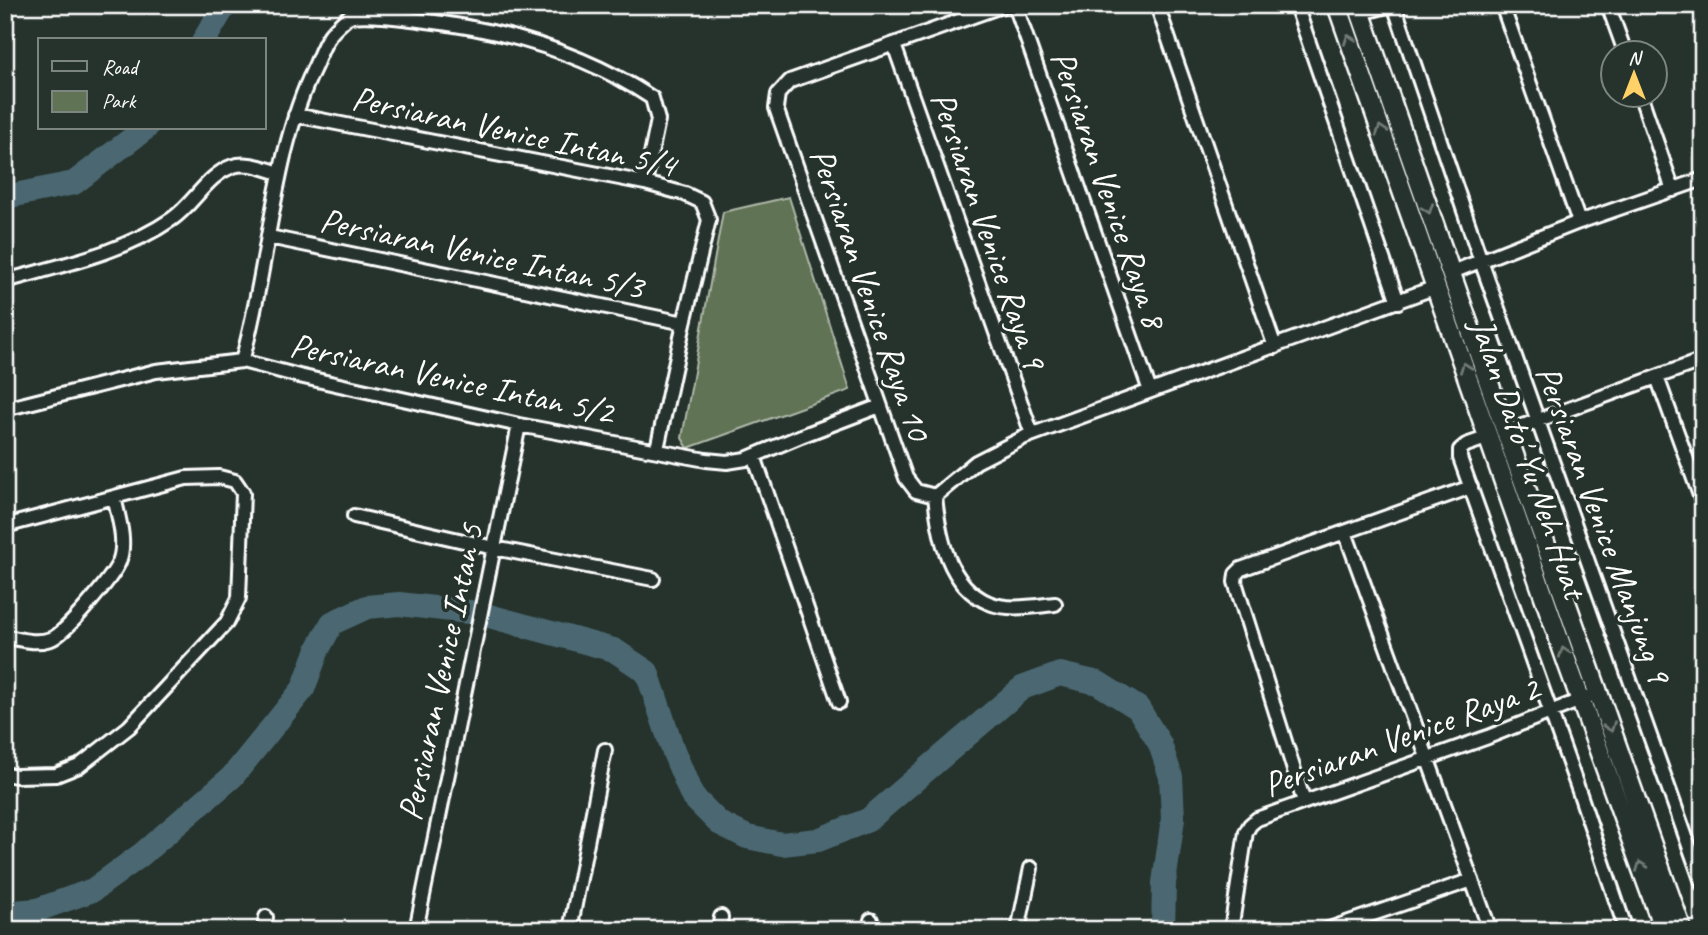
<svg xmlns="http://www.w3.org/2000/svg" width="1708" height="935" viewBox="0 0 1708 935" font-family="Caveat,sans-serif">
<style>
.green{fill:#607355;stroke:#b0b9aa;stroke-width:2}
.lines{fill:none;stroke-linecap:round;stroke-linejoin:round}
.river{stroke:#4b6872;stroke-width:24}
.street-casing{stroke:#fff;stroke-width:18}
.secondary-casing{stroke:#fff;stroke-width:23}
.street{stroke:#26332d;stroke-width:12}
.secondary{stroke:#26332d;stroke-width:18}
.oneway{stroke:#727a76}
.labels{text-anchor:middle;stroke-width:7;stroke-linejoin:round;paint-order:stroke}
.street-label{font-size:35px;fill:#fff;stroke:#26332d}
</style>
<rect width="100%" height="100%" fill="#26332d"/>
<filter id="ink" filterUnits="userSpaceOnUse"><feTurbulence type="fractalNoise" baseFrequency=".0143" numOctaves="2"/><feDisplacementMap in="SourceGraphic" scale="14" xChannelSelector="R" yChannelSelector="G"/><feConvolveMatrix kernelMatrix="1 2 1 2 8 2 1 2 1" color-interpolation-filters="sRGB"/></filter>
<g filter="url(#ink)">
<path class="green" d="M789 197 850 390 688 448 682 438 723 212Z"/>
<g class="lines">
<path class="river" d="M204 40 225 5
M5 197 74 183 146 128
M5 913 37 910 93 890 141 855 232 777 262 740 303 689 318 649 332 623 367 607 399 604 478 613 614 650 647 672 673 750 692 796 719 823 747 837 782 844 818 840 868 820 1022 688 1060 674 1098 683 1138 708 1160 744 1171 777 1173 818 1164 883 1163 930"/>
<defs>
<path id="street" d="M5 5H6
M1015 5 1150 391
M1157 5 1275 347
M1296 5 1398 302
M1394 5 1481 261 1703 885
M1502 5 1579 222
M1608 5 1625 52
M1361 13 1391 5
M894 45 1032 434
M1640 94 1673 190
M295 115 645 183 685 194 702 202 709 220 684 323 657 449
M269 237 684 323
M1450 273 1579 222 1703 179
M5 281C62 265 123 253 172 219 194 204 207 175 233 166 248 161 265 169 280 173
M242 361C270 263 271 156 316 64 320 54 324 43 330 35 335 28 343 22 349 16 373 14 395 17 419 20 501 29 583 52 652 98L658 120 645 183
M1657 377 1703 504
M5 409 156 371 242 361 299 376 519 425 706 460 727 462 746 459 801 436 880 406
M1506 432 1703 360
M1489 437 1466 445 1460 450V458L1581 797 1626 930
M754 456 839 702
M935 496 916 491 906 478 776 108 778 94 790 81 1004 5
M935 496 976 462 1025 437 1436 287
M935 496C939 536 948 586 989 603 1009 611 1034 606 1055 604
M354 516 494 548 653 579
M5 526 186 478 219 477 235 481 243 493 239 598 227 622 129 727 79 766 56 775 16 776 5 774
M1345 532 1490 930
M5 635 8 637C23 640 36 644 51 639 65 634 113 577 119 562 127 542 118 516 114 497
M1304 802 1235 582 1236 574 1241 569 1471 487
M264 930 266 917
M416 930 519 425
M570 930 605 750
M719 930 721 917
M869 930 871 920
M1018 930 1031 868
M1231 930 1246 832 1250 825 1257 819 1488 737 1588 697
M1326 930 1472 880"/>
<path id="secondary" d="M1337 5 1568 665 1664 930
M1358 5 1506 432 1682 930"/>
</defs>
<use href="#street" class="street-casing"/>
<use href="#secondary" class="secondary-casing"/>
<use href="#street" class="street"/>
<use href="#secondary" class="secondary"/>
</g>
<defs><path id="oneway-chevron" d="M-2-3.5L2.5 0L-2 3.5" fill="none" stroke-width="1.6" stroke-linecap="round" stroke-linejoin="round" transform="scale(1.75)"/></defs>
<g class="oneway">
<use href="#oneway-chevron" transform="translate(1349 39) rotate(-110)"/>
<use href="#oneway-chevron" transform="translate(1381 130) rotate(-109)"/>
<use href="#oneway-chevron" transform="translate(1428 209) rotate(71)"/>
<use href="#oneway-chevron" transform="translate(1465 367) rotate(-110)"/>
<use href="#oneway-chevron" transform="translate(1564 652) rotate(-109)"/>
<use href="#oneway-chevron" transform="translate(1610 727) rotate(70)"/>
<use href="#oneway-chevron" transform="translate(1641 866) rotate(-110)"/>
</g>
</g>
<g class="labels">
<g class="street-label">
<text transform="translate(514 131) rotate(12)" y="12">Persiaran Venice Intan 5/4</text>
<text transform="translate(1109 189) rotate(71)" y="12">Persiaran Venice Raya 8</text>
<text transform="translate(989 230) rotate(71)" y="12">Persiaran Venice Raya 9</text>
<text transform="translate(482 253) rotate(12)" y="12">Persiaran Venice Intan 5/3</text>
<text transform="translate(871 294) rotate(71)" y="12">Persiaran Venice Raya 10</text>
<text transform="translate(452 378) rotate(12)" y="12">Persiaran Venice Intan 5/2</text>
<text transform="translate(1529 458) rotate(71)" y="12">Jalan Dato' Yu Neh Huat</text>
<text transform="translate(1604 524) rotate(70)" y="12">Persiaran Venice Manjung 9</text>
<text transform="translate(440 672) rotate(-78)" y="12">Persiaran Venice Intan 5</text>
<text transform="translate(1401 736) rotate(-20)" y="12">Persiaran Venice Raya 2</text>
</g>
</g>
<rect width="1708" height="935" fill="none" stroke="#26332d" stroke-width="28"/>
<rect x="14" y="14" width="1680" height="907" fill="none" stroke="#fff" stroke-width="2.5" filter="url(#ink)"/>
<rect x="38" y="38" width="228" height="91" fill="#26332d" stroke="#7d8581" stroke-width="2"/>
<rect x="52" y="61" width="35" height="10" fill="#26332d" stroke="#7d8581" stroke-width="2"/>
<text x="102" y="74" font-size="21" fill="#ffffff">Road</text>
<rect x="52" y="91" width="35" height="21" fill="#607355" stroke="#7d8581" stroke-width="2"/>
<text x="102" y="108" font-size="21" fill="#ffffff">Park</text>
<g transform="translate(1634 74)"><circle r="33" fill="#26332d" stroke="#7d8581" stroke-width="2"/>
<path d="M0-5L12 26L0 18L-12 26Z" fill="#ffd166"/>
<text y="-10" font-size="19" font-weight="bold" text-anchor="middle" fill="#ffffff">N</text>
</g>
</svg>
